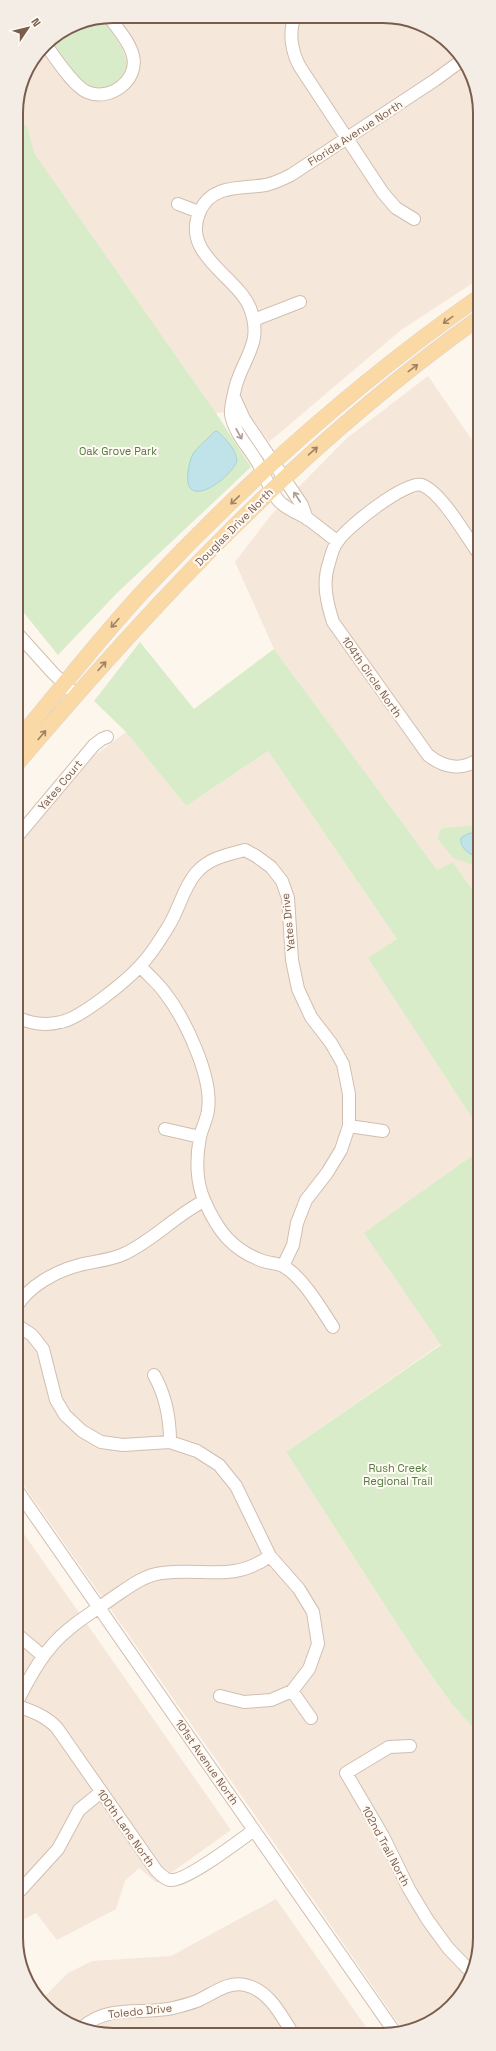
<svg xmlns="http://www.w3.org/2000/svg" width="496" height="2051" viewBox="0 0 496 2051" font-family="'Space Grotesk',sans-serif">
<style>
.residential{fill:#f5e8da}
.green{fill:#d8ecc9}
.water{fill:#bfe3e8;stroke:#a5d3da}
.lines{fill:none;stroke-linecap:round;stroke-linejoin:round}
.minor-casing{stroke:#d1beb0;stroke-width:14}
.major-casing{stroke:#dad1cd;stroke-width:16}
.minor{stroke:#fff;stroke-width:12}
.major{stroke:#fbd9a5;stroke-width:15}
.oneway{stroke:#a18267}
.oneway2{stroke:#af9d94}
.labels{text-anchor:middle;stroke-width:4;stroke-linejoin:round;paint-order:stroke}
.street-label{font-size:11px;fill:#7a5c4d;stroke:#fffaf3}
.park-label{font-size:11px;fill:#537a41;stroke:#fffaf3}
.rim{fill:none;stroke:#7a5c4d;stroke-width:2}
</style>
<rect width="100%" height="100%" fill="#fdf6ec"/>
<path class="residential" d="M113 16 402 18 432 29 456 49 479 100V279L401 330 269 442 246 410 216 413 16 128V107L23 76 45 44 76 23Z
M428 376 479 450V899L453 862 437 871 274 649 235 562 271 515 347 438Z
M126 732 186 806 268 751 397 939 369 958 480 1130V1150L365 1233 441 1344 286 1452 417 1655 451 1703 474 1729 480 1741V1796L476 1829 480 1840V1944L473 1975 456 2002 426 2025 404 2032 255 1815 17 1476 16 849 95 755Z
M17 1524 231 1830 157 1883 139 1868 125 1881 116 1909 57 1940 36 1913 17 1923Z
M276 1899 371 2034 94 2033 44 2006 40 2001 68 1973 92 1961 171 1956Z"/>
<path class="green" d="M102 18C114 36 144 69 113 86 106 89 96 91 89 87 76 81 58 54 48 42L76 23Z
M16 113 28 129 34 153 216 413 251 467 117 593 58 655 16 603Z
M140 642 194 709 274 649 437 870 453 862 479 899 480 1130 368 958 397 939 268 751 186 806 126 732 94 701Z
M479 825V867L453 858 438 839 440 830 444 828Z
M480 1150V1741L474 1729 451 1703 417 1655 286 1452 441 1345 364 1233Z"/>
<path class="water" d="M217 431C226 439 236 449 237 461 230 479 183 513 188 472 189 466 190 459 193 454 198 446 208 439 214 432Z
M479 831V859C471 854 459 849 461 838L467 834Z"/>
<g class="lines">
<defs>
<path id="minor" d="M295 17C288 32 292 53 300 67L383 193 396 208 414 219
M45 44C55 57 73 86 87 92 110 102 139 80 133 56 130 42 117 28 109 17
M178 204 199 212
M254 320 300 302
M234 397 244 419 302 505 307 519
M337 541C327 534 318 526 308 519 299 513 285 509 278 500 270 490 265 476 259 465 250 448 235 435 231 415 230 407 234 394 236 385 245 355 263 342 250 308 237 276 180 254 200 211 212 184 241 189 266 185 274 183 283 179 291 175L435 80 461 61
M479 554C466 536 442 493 422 485 406 480 347 527 338 541 333 546 331 556 329 563 322 583 327 603 333 622L428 755C444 768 462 771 479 759
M16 632 53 673 76 695
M16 838 94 745 102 739 107 737
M140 966C148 975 158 983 165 993 185 1019 213 1077 208 1110 207 1119 202 1128 200 1137 196 1158 196 1183 205 1202 218 1231 232 1250 263 1261 269 1263 277 1263 283 1266 303 1277 321 1309 333 1327
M17 1017C31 1024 45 1026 61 1022 81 1018 125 982 140 966 151 955 160 940 168 927 179 910 183 888 196 873 209 858 226 855 245 850L256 856 271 867 282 881 288 898 292 960 298 989 311 1017 331 1043 343 1064 349 1094V1126L341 1150 327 1173 306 1200 297 1223 293 1245 283 1266
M349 1126 383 1131
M165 1129 200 1137
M17 1306C29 1286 55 1272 76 1266 92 1261 111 1261 126 1253 155 1239 176 1215 204 1201
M17 1325 32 1335 43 1349 56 1400 65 1415 82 1431 101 1442 123 1445 170 1442 197 1451 219 1465 236 1486 270 1556 299 1589 313 1612 318 1644 309 1669 292 1691 271 1700 244 1702 220 1696
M154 1375C166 1396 170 1418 170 1442
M17 1490 396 2034
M17 1634 43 1656
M292 1691 311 1718
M17 1702C30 1676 45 1648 69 1629 83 1617 99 1608 114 1597 129 1587 144 1575 162 1573 204 1567 232 1583 270 1556
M17 1706C32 1711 46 1716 57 1728L156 1870C160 1874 164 1879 170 1880 186 1882 240 1840 254 1830
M410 1746 389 1747 346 1773 383 1836 409 1889 427 1919 448 1948 473 1974
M17 1894 58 1849 79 1810 101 1792
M83 2027C108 2004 143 2015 173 2008 181 2006 189 2004 197 2001 213 1994 227 1981 245 1985 269 1990 281 2015 293 2034"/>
<path id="major" d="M16 742C60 690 101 636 148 586 248 480 359 381 479 297
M16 765C157 599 301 445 479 318"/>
</defs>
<use href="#minor" class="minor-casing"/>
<use href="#major" class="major-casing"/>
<use href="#minor" class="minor"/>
<use href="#major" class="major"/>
</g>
<defs><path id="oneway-shaft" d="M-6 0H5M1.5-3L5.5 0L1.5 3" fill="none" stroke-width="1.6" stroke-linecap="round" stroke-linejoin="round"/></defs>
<g class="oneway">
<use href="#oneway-shaft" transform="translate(448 320) rotate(144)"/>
<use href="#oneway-shaft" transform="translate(413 368) rotate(-37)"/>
<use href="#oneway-shaft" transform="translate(313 451) rotate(-41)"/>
<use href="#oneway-shaft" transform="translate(235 500) rotate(136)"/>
<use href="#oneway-shaft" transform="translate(115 623) rotate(132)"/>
<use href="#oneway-shaft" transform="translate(102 666) rotate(-48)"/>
<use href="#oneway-shaft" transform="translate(42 735) rotate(-50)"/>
</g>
<g class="oneway2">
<use href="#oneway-shaft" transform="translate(239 434) rotate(61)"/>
<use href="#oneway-shaft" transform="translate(297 497) rotate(-123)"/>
</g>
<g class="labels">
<g class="street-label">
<text transform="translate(355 133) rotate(-33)" y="4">Florida Avenue North</text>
<text transform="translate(234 527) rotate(-45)" y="4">Douglas Drive North</text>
<text transform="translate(372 677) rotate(55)" y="4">104th Circle North</text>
<text transform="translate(60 785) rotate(-50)" y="4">Yates Court</text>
<text transform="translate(288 922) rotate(-96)" y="4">Yates Drive</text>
<text transform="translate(207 1762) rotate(55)" y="4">101st Avenue North</text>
<text transform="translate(126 1828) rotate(55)" y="4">100th Lane North</text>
<text transform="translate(386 1846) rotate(62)" y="4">102nd Trail North</text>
<text transform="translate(140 2011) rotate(-6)" y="4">Toledo Drive</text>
</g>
<g class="park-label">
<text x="118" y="455">Oak Grove Park</text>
<text x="398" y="1472">Rush Creek<tspan x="398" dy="13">Regional Trail</tspan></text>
</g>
</g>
<path d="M0 0H496V2051H0ZM113 23H383A90 90 0 0 1 473 113V1938A90 90 0 0 1 383 2028H113A90 90 0 0 1 23 1938V113A90 90 0 0 1 113 23Z" fill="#f4ede6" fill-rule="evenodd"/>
<path class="rim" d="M113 23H383A90 90 0 0 1 473 113V1938A90 90 0 0 1 383 2028H113A90 90 0 0 1 23 1938V113A90 90 0 0 1 113 23Z"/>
<g transform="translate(28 28) rotate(55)" stroke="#fffaf3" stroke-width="3" paint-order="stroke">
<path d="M0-3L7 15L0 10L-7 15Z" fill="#7a5c4d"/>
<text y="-6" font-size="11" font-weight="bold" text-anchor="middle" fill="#7a5c4d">N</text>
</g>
</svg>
